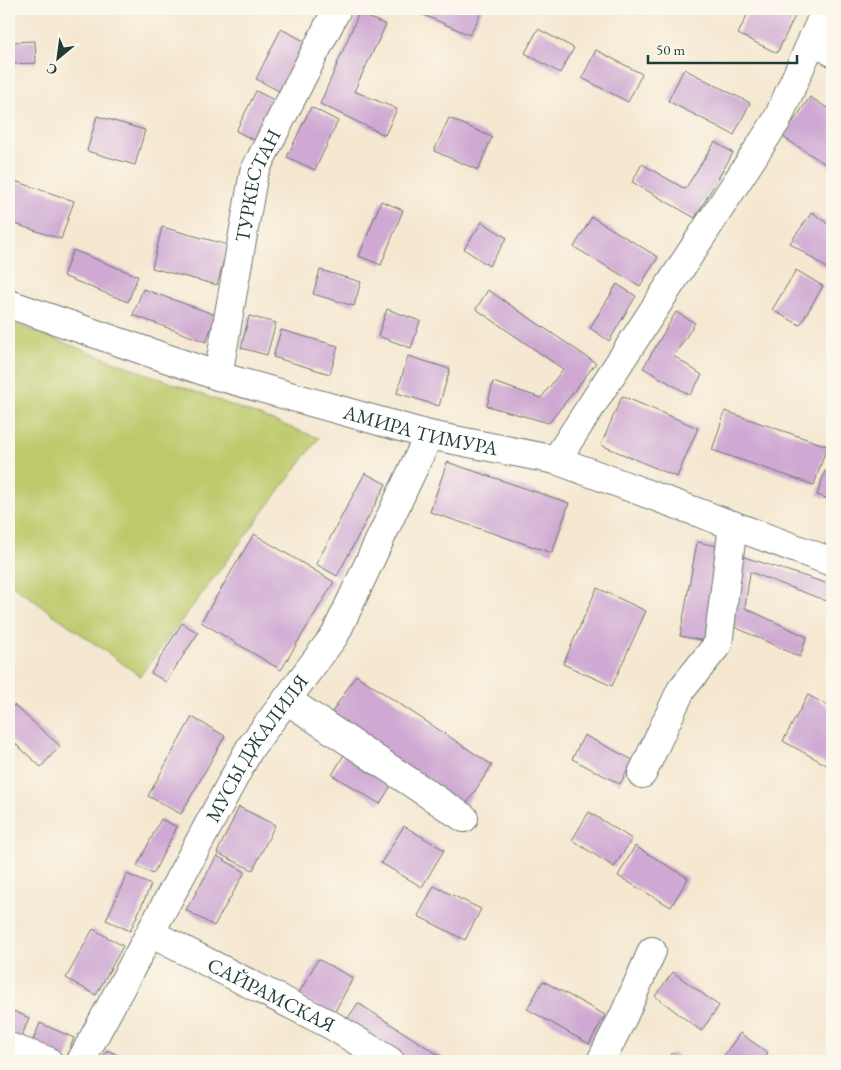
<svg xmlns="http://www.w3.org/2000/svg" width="841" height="1070" viewBox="0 0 841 1070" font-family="'EB Garamond',serif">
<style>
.green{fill:#bdc96b;stroke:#6e8350}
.building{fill:#cfa9d3}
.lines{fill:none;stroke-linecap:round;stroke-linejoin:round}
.minor-casing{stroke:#6a786b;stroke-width:30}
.minor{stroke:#fff;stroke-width:28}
.labels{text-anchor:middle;stroke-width:4.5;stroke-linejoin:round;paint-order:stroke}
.street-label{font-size:20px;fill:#1f3d34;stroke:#fbf7ec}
</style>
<rect width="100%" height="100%" fill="#fbf7ec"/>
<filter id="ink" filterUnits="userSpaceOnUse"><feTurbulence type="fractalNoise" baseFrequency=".02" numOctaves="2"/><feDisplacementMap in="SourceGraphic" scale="10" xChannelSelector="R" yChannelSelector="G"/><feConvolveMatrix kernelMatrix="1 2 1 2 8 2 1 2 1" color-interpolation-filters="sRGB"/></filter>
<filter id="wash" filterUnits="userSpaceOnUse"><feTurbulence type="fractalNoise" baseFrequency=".0096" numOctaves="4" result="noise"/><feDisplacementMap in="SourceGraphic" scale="20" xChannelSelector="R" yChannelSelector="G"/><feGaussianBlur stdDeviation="1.12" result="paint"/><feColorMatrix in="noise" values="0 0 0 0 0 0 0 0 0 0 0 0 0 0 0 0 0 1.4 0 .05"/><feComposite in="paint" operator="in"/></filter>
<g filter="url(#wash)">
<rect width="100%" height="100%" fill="#f5e7d0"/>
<path class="green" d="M9 322 319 438 140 676 9 583Z"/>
<g id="blocks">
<path class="building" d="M410 9H483L470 35Z
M750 9H780L795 16 777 53 738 34Z
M359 13 386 25 354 91 397 109 385 135 320 104Z
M281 29 308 43 283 93 256 79Z
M538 29 574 48 560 73 525 53Z
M35 41 36 63 9 64V42Z
M596 50 642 74 628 102 582 78Z
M684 69 750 103 734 135 668 101Z
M256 91 282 104 262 144 236 131Z
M810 97 832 111V163L830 167 783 137Z
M311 107 338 121 315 170 287 157Z
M97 116 145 130 135 165 87 151Z
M449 118 492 137 478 170 434 151Z
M715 142 733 153 695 218 632 182 642 164 685 189Z
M9 179 74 201 61 239 9 222Z
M381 201 403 210 381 265 359 256Z
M812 212 832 227V272L790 243Z
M592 217 658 257 640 286 574 247Z
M482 222 507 238 489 266 464 249Z
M162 227 228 245 217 285 152 268Z
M73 250 138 276 128 302 63 276Z
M320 270 361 282 354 306 313 294Z
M796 270 823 286 800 325 772 310Z
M617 284 636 296 609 341 590 328Z
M143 289 216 315 206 342 133 315Z
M488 290 596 363 549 423 487 406 493 382 541 398 563 369 476 309Z
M387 309 420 321 411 348 378 336Z
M676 312 695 323 674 356 702 375 690 395 643 368Z
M249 316 276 323 267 355 241 348Z
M281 330 338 346 330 374 273 357Z
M408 356 450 369 439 406 397 393Z
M622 396 698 428 677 477 601 445Z
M725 411 827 446 814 485 712 450Z
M447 462 569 503 552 553 430 512Z
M825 471 832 473V500L817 495Z
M365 473 386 484 337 576 316 564Z
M254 534 334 582 281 670 201 622Z
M697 542 728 548 711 642 680 636Z
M738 555 832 585V603L750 572 745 608 807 637 800 657 726 623Z
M597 588 646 611 612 686 563 664Z
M182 623 198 633 166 682 151 673Z
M356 675 492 765 463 809 327 720Z
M808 695 832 708V768L783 741Z
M14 705 60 746 41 767 9 738V711Z
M192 717 225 736 181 814 148 796Z
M584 735 633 760 620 784 572 759Z
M348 748 396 777 380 804 332 775Z
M239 807 275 825 253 870 217 853Z
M589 812 632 839 614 867 572 840Z
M161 819 177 827 153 874 137 866Z
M404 826 444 850 422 887 381 863Z
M635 846 688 878 671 907 618 876Z
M217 856 245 872 214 926 186 910Z
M127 874 151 885 130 931 106 920Z
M434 886 481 909 465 940 418 916Z
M93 929 123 946 96 995 66 978Z
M318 959 353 978 333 1015 298 995Z
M673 972 719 1006 701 1031 655 996Z
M543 981 605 1015 589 1044 527 1009Z
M358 1003 448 1061H408L346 1021Z
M9 1009 29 1018 19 1043 9 1039Z
M40 1023 74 1038 65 1061H61L30 1048Z
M740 1033 768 1053 762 1061H720Z
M107 1050 131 1061H101Z
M672 1053 685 1061H667Z"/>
</g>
</g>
<g filter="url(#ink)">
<use href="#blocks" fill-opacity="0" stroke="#6a786b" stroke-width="1"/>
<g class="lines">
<defs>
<g id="minor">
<path d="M813 38 832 52"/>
<path id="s1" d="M9 304 218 376 429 435 556 460 832 562"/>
<path id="s2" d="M218 376 254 172 337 9"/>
<path d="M556 460 777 120 826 9"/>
<path d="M287 700 464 818"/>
<path d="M642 774 681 690 718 644 733 525"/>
<path id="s3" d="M150 933 331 1025 390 1061"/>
<path d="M9 1047 48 1061"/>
<path id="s4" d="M81 1061 250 748 335 635 429 435"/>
<path d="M601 1061 624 1015 652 951"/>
</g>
</defs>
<use href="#minor" class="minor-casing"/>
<use href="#minor" class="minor"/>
</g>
</g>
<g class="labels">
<g class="street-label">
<text dy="7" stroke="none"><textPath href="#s2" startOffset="195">ТУРКЕСТАН</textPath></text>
<text dy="7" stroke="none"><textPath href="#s1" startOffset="431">АМИРА ТИМУРА</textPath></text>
<text dy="7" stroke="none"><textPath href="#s4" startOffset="359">МУСЫ ДЖАЛИЛЯ</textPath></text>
<text dy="7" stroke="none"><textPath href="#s3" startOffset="136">САЙРАМСКАЯ</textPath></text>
</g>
</g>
<rect width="841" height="1070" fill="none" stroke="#fbf7ec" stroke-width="30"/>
<g transform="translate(58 58) rotate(209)" stroke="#fbf7ec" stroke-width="4" paint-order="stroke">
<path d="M0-4L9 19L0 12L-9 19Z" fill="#1f3d34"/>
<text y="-8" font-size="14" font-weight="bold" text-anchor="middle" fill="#1f3d34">С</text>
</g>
<path d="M648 55v8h149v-8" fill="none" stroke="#1f3d34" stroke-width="2.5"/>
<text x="656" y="55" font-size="15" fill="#1f3d34" stroke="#fbf7ec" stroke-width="4" paint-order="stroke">50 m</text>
</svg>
